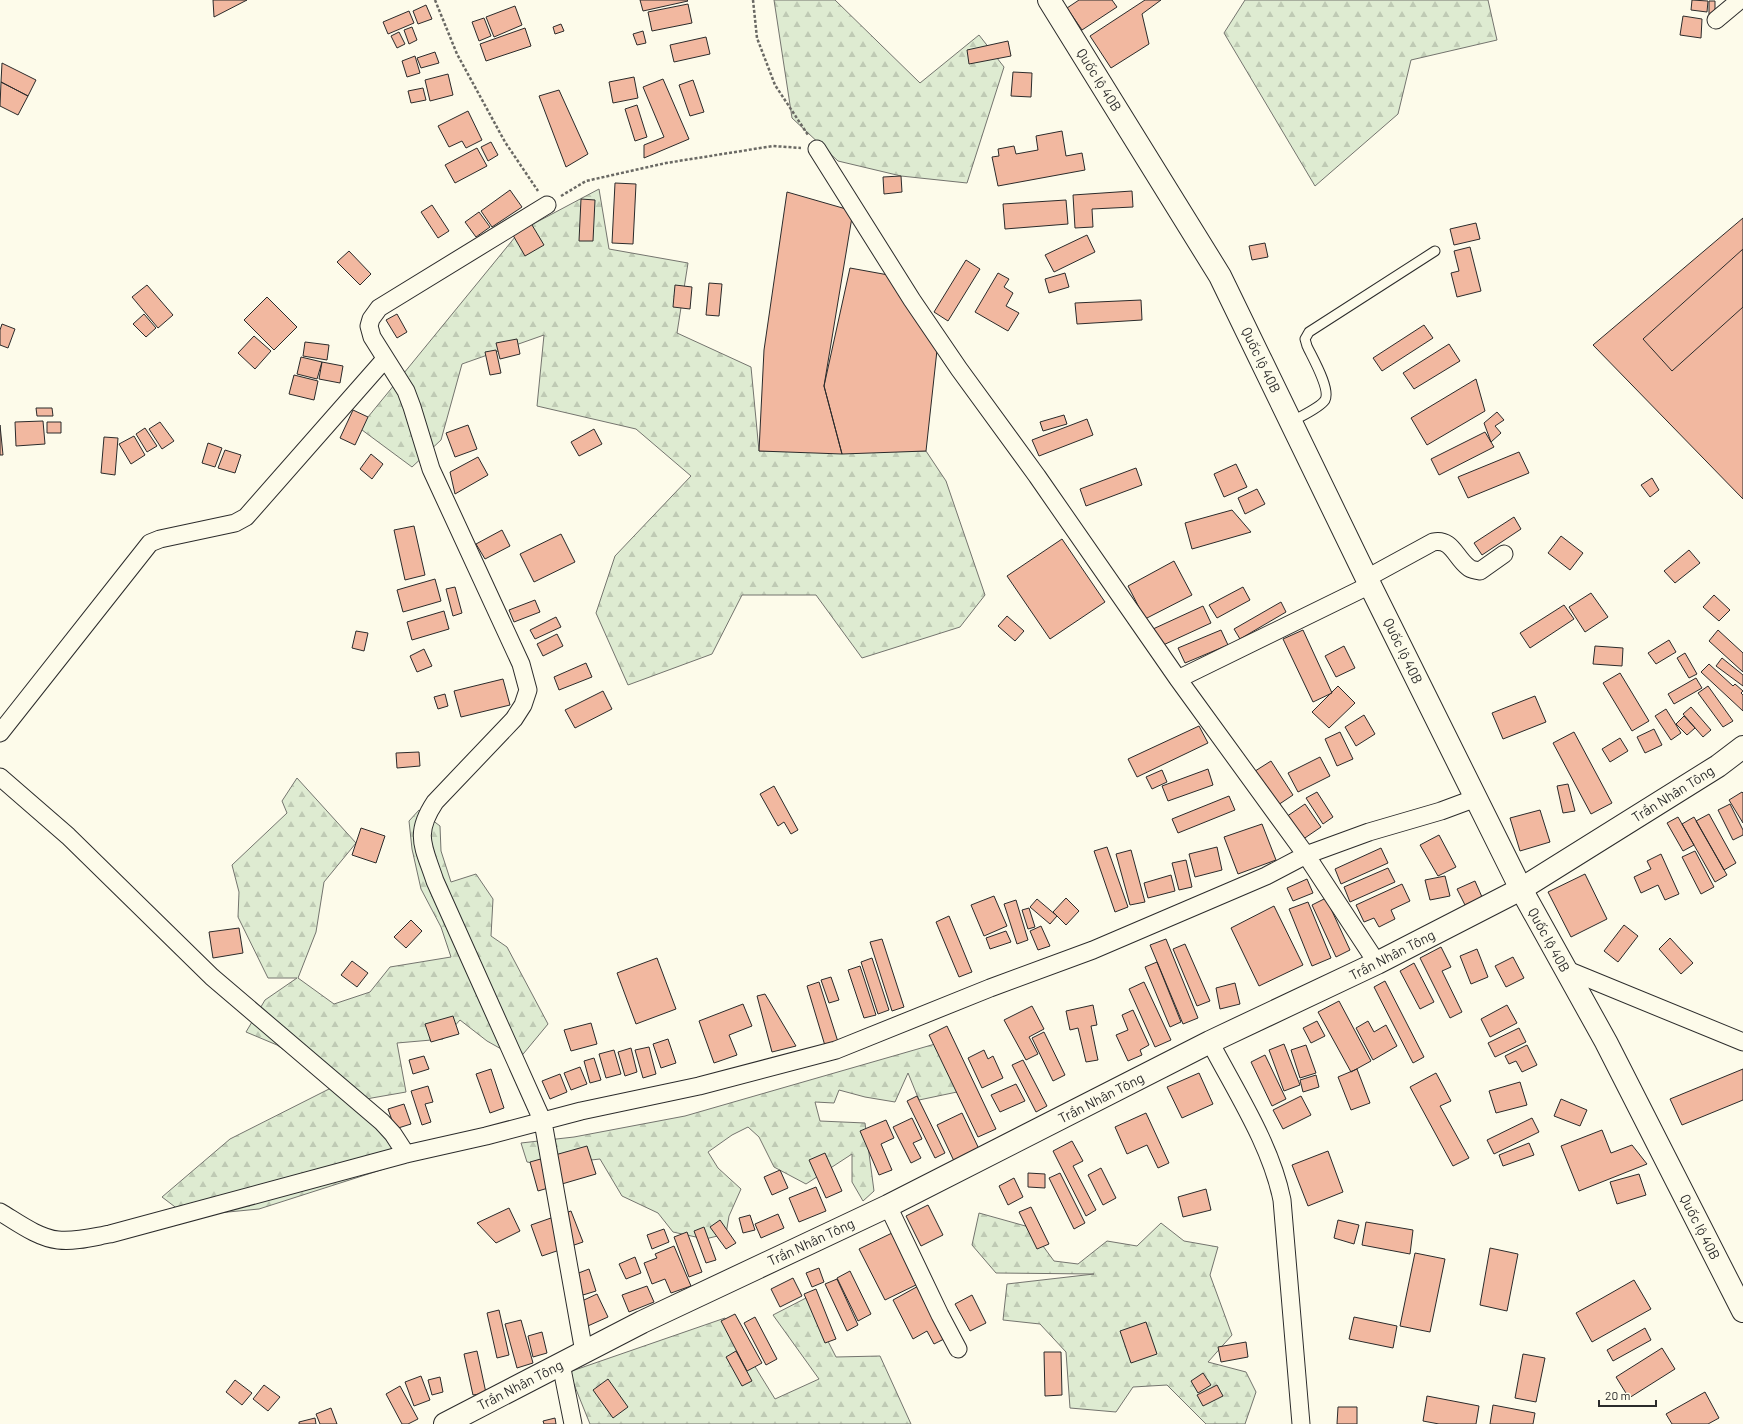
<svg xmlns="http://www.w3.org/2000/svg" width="1743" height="1424" viewBox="0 0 1743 1424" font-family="Barlow,sans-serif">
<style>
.forest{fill:url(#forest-firs);stroke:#74746e}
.building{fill:#f2b8a0;stroke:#2b2b2b}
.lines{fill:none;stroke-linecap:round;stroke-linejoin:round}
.lane-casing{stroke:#2b2b2b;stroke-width:11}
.street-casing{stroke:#2b2b2b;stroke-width:19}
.secondary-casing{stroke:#2b2b2b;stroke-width:24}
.highway-casing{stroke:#2b2b2b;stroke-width:24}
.path{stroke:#6a6964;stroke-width:2.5;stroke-dasharray:3 2;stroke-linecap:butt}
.lane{stroke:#fdfbea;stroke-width:9}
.street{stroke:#fdfbea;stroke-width:17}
.secondary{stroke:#fdfbea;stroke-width:22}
.highway{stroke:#fdfbea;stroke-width:22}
.labels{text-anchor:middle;stroke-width:3;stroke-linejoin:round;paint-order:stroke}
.street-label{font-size:14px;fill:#2b2b2b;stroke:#fdfbea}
</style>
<defs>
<pattern id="forest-firs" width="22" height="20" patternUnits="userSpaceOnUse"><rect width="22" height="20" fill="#deebd1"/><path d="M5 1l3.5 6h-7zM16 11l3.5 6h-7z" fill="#bfcab4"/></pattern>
</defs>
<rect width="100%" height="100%" fill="#fdfbea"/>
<path class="forest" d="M774 0H835L920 83 979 35 1004 67 967 183 901 176 838 161 792 118Z
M1245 0H1488L1497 40 1411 60 1398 114 1315 186 1224 33Z
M599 189 609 249 688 263 677 333 751 367 759 451H926L946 481 985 595 960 627 862 658 816 595H742L712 654 628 685 596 613 615 556 691 476 636 429 537 406 544 335 462 364 441 440 412 467 358 427 368 417 520 231Z
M297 778 356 843 324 882 316 932 298 978 334 1004 370 992 390 967 451 957 441 927 421 889 412 849 409 821 419 810 440 826 441 851 451 882 476 874 493 899 491 936 507 947 548 1024 519 1059 487 1041 460 1020 443 1039 397 1043 406 1092 366 1099 317 1073 277 1045 246 1032 265 1000 297 978H268L238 917 239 892 232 865 287 813 282 801Z
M942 1042 957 1092 919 1100 908 1073 895 1102 865 1097 839 1090 834 1103 815 1102 820 1121 865 1123 874 1191 863 1201 852 1182V1154L806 1184 774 1167 759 1137 748 1127 732 1135 708 1152 718 1168 741 1189 729 1216 726 1234 705 1239 673 1232 658 1213 622 1196 600 1159 547 1165 527 1162 521 1143 574 1137 685 1116Z
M333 1087 412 1160 259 1209 187 1216 162 1197 230 1139Z
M979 1213 1029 1227 1054 1261 1078 1264 1107 1241 1137 1246 1161 1223 1184 1241 1218 1247 1210 1275 1232 1335 1208 1362 1246 1372 1256 1392 1245 1424H1206L1167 1385 1133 1387 1116 1412 1070 1408 1066 1352 1040 1324 1003 1320 1007 1284 1094 1274 996 1273 972 1245Z
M806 1298 836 1357 880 1356 911 1424H590L569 1372 725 1318 775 1399 819 1379 773 1315Z"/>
<path class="building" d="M213 0H247L214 17Z
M640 0H687L688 1 643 11Z
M1079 0H1112L1117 7 1082 30 1067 8Z
M1145 0H1161L1142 14 1149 44 1111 68 1090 36Z
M1692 0 1708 1 1707 12 1691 10Z
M1709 1H1715V17H1709Z
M688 4 692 23 652 31 648 12Z
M426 5 432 19 418 24 413 11Z
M515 6 522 25 494 37 486 17Z
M409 11 414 23 388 34 383 22Z
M1683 16 1702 19 1701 38 1680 35Z
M484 18 491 36 479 41 472 22Z
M561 24 564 31 555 34 553 27Z
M412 27 417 40 409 44 404 30Z
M525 28 531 46 486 61 480 44Z
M643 31 646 43 637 45 633 34Z
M399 32 405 44 397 48 391 36Z
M706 37 710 54 674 62 670 45Z
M1008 41 1011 56 969 64 967 50Z
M435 52 439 63 421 68 417 58Z
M415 56 420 73 407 77 402 61Z
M2 63 36 80 28 96 1 82Z
M1013 72 1032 73 1031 97 1011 96Z
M448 74 453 95 430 101 425 80Z
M634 77 638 98 613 103 609 82Z
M663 79 689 139 644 158V145L664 137 643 87Z
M693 80 704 112 690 116 679 85Z
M1 82 28 96 18 115 0 106Z
M423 88 426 100 411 103 408 91Z
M559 90 588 154 566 167 539 96Z
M637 105 647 137 635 141 625 109Z
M468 111 482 140 466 148 462 141 449 147 438 126Z
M1062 131 1066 156 1082 153 1085 170 998 186 992 157 999 156 998 149 1014 146 1016 154 1038 150 1036 136Z
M491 142 498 155 488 161 481 147Z
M477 148 487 166 455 183 445 165Z
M901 176 902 192 884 194 883 177Z
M615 183 636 184 633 244 612 243Z
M510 190 522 207 492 227 481 211Z
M1132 191 1133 207 1092 209 1093 227 1075 228 1073 195Z
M787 192 853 211 824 386 842 454 759 451 764 350Z
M581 199 595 200 593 241H579Z
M1066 200 1068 224 1005 229 1003 204Z
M432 205 449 231 438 238 421 212Z
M479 212 490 227 476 237 465 222Z
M1743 218V499L1593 345Z
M529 220 544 245 525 256 510 230Z
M1476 223 1480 239 1454 245 1450 229Z
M1087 235 1095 252 1054 272 1045 255Z
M1265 243 1268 257 1252 260 1249 246Z
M1470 247 1481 291 1457 297 1451 273 1459 271 1454 251Z
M1743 249V307L1672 371 1643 339Z
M349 251 371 274 360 285 337 262Z
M966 260 980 269 948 321 934 312Z
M850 268 905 278 938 341 926 451 842 454 824 386Z
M998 273 1009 279 1004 287 1013 293 1006 306 1019 313 1008 331 975 312Z
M1065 273 1069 287 1049 293 1045 279Z
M709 283 722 284 719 316 706 315Z
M147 285 173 315 158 328 132 297Z
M675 285 692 287 690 309 673 307Z
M267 297 297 327 274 350 244 320Z
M1141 300 1142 320 1077 324 1075 303Z
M144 314 156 328 146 337 133 324Z
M397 314 407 332 397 338 386 320Z
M2 324 15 329 8 348 0 345V330Z
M1424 325 1433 338 1382 371 1373 358Z
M254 336 271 351 255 369 238 353Z
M517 339 520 354 500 359 496 343Z
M305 342 329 345 327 360 303 356Z
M1449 344 1460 361 1414 389 1403 373Z
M496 350 501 373 490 375 485 352Z
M301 357 322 362 317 379 297 374Z
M322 362 343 366 340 383 319 379Z
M294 375 318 381 314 400 289 394Z
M1476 379 1485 411 1427 445 1411 418Z
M36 408H52L53 416H37Z
M353 410 368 417 355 445 340 438Z
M1497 412 1504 420 1495 426 1501 433 1491 442 1484 423Z
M1064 415 1067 424 1043 431 1040 422Z
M1087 419 1093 435 1039 456 1032 440Z
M43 421 45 444 16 446 15 422Z
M47 422H61V433H47Z
M160 422 174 441 162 449 149 429Z
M0 425 3 455H0Z
M468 425 477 449 455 457 446 433Z
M145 428 157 446 147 452 136 434Z
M594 429 602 444 579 456 571 442Z
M1485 432 1494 447 1439 475 1431 459Z
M134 436 145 455 131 464 119 444Z
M104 437 118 438 115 475 101 473Z
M208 443 222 448 215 467 202 463Z
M225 450 241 455 235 473 218 468Z
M1519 452 1529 473 1468 498 1458 477Z
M371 454 383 464 372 479 360 469Z
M478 457 488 475 455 494 450 472Z
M1236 464 1247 487 1224 497 1214 474Z
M1136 468 1142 485 1086 506 1080 489Z
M1652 478 1659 490 1650 497 1641 485Z
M1257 489 1265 504 1245 514 1238 498Z
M1232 510 1251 532 1192 549 1185 523Z
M1514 517 1521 529 1482 555 1474 543Z
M414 526 425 575 405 580 394 530Z
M502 530 510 546 485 559 476 544Z
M561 534 575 562 534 582 520 554Z
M1561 536 1583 553 1570 570 1548 553Z
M1062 539 1105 602 1050 639 1007 576Z
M1689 550 1700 563 1675 583 1664 571Z
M1174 561 1192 595 1145 619 1128 586Z
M435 579 441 601 403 612 397 590Z
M455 587 462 613 453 616 446 589Z
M1243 587 1250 600 1217 618 1209 605Z
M1591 593 1608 617 1585 632 1569 607Z
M1714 595 1730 610 1719 621 1703 607Z
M535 600 540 612 514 622 509 610Z
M1281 602 1286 612 1240 639 1234 629Z
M1564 605 1574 619 1530 648 1520 633Z
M1203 606 1211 623 1161 646 1153 629Z
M444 611 449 629 412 640 407 622Z
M1007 616 1024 631 1015 641 998 626Z
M556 617 561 627 535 639 530 630Z
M1221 630 1228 645 1185 663 1178 648Z
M1303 630 1332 693 1313 702 1283 639Z
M1718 630 1743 653V672L1709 641Z
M356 631 368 633 364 651 352 648Z
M557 634 563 646 543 656 537 644Z
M1669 640 1676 652 1656 664 1648 653Z
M1344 646 1355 668 1336 677 1325 656Z
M1595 646 1623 648 1622 666 1593 664Z
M424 649 432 666 417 672 410 656Z
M1685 653 1697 674 1689 678 1677 658Z
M1722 658 1743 675V686L1716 666Z
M586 663 592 677 559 690 554 677Z
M1709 664 1733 686 1735 684 1743 691 1741 693 1743 695V711L1701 672Z
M1620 673 1649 721 1632 731 1603 683Z
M1696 678 1702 688 1674 704 1668 694Z
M503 679 510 705 461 717 454 691Z
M1338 686 1355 703 1329 728 1312 712Z
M1708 686 1733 721 1723 727 1698 693Z
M603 691 612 709 575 728 565 710Z
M445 694 448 706 438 709 434 697Z
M1535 696 1546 722 1503 739 1492 713Z
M1691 707 1711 730 1703 737 1683 714Z
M1666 709 1681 733 1671 740 1655 716Z
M1364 715 1375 734 1356 746 1345 727Z
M1684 716 1695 728 1687 735 1676 724Z
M1199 726 1208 743 1137 777 1128 759Z
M1654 729 1662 745 1645 753 1637 737Z
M1340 732 1353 759 1337 766 1325 739Z
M1574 732 1612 803 1591 814 1553 743Z
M1620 738 1628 751 1610 762 1602 749Z
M419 752 420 766 397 768 396 753Z
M1320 757 1330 776 1298 792 1288 773Z
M1271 761 1293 795 1275 807 1252 773Z
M1208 769 1213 785 1168 801 1162 786Z
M1162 770 1167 782 1152 789 1146 777Z
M1568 784 1575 811 1563 813 1557 786Z
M774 786 798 830 791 834 784 822 778 826 760 794Z
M1317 792 1333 817 1323 824 1306 798Z
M1742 792 1743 793V823L1729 800Z
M1229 796 1235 810 1178 833 1172 819Z
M1305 804 1321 827 1299 842 1283 819Z
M1730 804 1743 830V835L1733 840 1718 810Z
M1540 810 1550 842 1520 851 1510 818Z
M1709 814 1736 863 1724 870 1696 821Z
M1678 817 1694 845 1683 851 1667 823Z
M1694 817 1727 875 1715 882 1682 824Z
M1262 824 1276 860 1238 874 1224 837Z
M361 828 385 836 376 863 352 855Z
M1439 835 1456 867 1438 876 1420 845Z
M1107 847 1128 907 1115 912 1094 851Z
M1217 847 1222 870 1195 877 1189 854Z
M1381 848 1388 863 1341 884 1335 869Z
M1131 850 1145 902 1130 905 1116 854Z
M1695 851 1714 887 1701 894 1682 857Z
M1661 854 1679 894 1665 900 1658 885 1641 893 1634 877 1651 869 1647 861Z
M1186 860 1192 887 1179 890 1172 863Z
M1388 868 1395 882 1350 902 1344 887Z
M1585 874 1607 919 1571 937 1548 892Z
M1171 875 1175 891 1148 898 1144 883Z
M1445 876 1450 896 1430 900 1425 880Z
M1307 879 1313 893 1293 901 1287 888Z
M1475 881 1482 897 1465 905 1457 889Z
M1402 884 1410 901 1391 910 1395 919 1379 927 1374 918 1364 922 1356 905Z
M994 896 1007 926 984 936 971 905Z
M1066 898 1079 911 1066 925 1053 912Z
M1326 898 1350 950 1336 957 1312 905Z
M1037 899 1057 916 1050 924 1030 907Z
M1016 900 1028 940 1017 944 1004 904Z
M1308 902 1331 958 1312 966 1289 909Z
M1274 906 1303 965 1259 986 1231 928Z
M1029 908 1035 927 1028 929 1022 910Z
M949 916 972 972 959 977 936 922Z
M411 920 422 931 406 948 394 937Z
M1624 925 1638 936 1618 962 1604 951Z
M1041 926 1050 946 1038 950 1030 931Z
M239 928 243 953 213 958 209 932Z
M1006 931 1011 942 990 949 986 938Z
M1670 938 1693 963 1681 974 1659 949Z
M882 939 904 1007 892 1011 870 942Z
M1166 939 1198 1018 1183 1024 1150 945Z
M1185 944 1210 1001 1197 1006 1173 949Z
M1441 947 1451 967 1442 971 1462 1012 1450 1018 1420 958Z
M1477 949 1488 977 1471 984 1460 956Z
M1513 957 1524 978 1506 987 1495 966Z
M657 958 676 1009 636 1024 617 973Z
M872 958 889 1010 878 1014 861 962Z
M352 961 368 973 357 987 341 975Z
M1157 962 1181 1022 1170 1027 1145 967Z
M1414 963 1434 1002 1420 1009 1400 971Z
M860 966 876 1015 864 1018 848 970Z
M831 977 839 1000 829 1003 821 980Z
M1385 981 1424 1057 1413 1063 1374 987Z
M819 982 839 1045 826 1049 807 986Z
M1144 982 1171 1040 1155 1047 1129 989Z
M1235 983 1240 1004 1220 1009 1216 988Z
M765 994 796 1046 772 1052 757 996Z
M1339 1001 1371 1061 1351 1072 1318 1012Z
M743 1004 752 1026 729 1035 737 1055 714 1063 699 1021Z
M1093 1005 1097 1025 1091 1026 1098 1060 1086 1062 1078 1028 1070 1030 1066 1011Z
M1507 1005 1517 1023 1490 1037 1481 1019Z
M1032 1006 1044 1029 1029 1037 1038 1054 1026 1060 1004 1020Z
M1133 1010 1149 1045 1140 1050 1142 1055 1128 1061 1116 1035 1128 1030 1122 1015Z
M453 1016 459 1034 431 1042 425 1024Z
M1317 1021 1325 1036 1311 1043 1303 1028Z
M1368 1021 1374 1032 1386 1025 1397 1046 1373 1060 1356 1028Z
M591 1023 597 1044 571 1051 564 1030Z
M947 1026 996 1129 978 1137 929 1035Z
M1519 1028 1526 1042 1495 1057 1488 1043Z
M1044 1032 1065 1075 1053 1081 1032 1038Z
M668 1039 676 1063 661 1068 653 1044Z
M1284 1044 1300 1085 1284 1091 1269 1050Z
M1306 1045 1316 1073 1300 1078 1291 1050Z
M1527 1045 1537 1065 1522 1072 1516 1061 1509 1064 1505 1056Z
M649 1047 656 1074 643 1078 635 1050Z
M631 1048 637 1072 625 1076 618 1052Z
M614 1050 621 1074 606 1078 599 1054Z
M984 1050 988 1059 993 1056 1003 1078 982 1088 968 1058Z
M1265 1055 1286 1099 1272 1106 1251 1062Z
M424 1056 429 1069 413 1074 409 1060Z
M594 1058 601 1080 590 1083 584 1061Z
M1023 1060 1047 1106 1036 1112 1012 1065Z
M580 1067 587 1084 571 1090 564 1073Z
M491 1069 504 1108 490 1113 476 1074Z
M1357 1069 1370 1103 1351 1110 1338 1077Z
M1743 1069V1100L1682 1125 1670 1099Z
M1199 1073 1213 1104 1182 1118 1167 1087Z
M1436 1073 1451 1101 1440 1106 1469 1158 1453 1166 1410 1087Z
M560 1074 567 1092 550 1099 542 1081Z
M1316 1075 1319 1087 1303 1092 1300 1080Z
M1520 1082 1527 1105 1496 1113 1489 1091Z
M1016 1084 1025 1101 1000 1112 991 1095Z
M428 1086 433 1102 425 1104 431 1122 422 1125 411 1091Z
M917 1096 945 1153 935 1158 907 1101Z
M1301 1096 1311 1115 1283 1129 1273 1110Z
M1561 1099 1587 1110 1580 1126 1554 1116Z
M404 1104 411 1124 395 1129 388 1109Z
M962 1113 979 1149 954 1161 937 1125Z
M1146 1113 1169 1163 1158 1168 1147 1145 1127 1154 1115 1127Z
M912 1118 922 1139 913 1143 921 1158 911 1163 893 1127Z
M1532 1118 1539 1132 1494 1154 1487 1140Z
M886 1120 894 1138 881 1144 892 1170 879 1175 860 1131Z
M1602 1130 1611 1153 1632 1145 1647 1164 1579 1191 1561 1146Z
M1072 1141 1083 1161 1073 1166 1096 1210 1086 1216 1053 1151Z
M1529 1143 1534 1155 1503 1166 1499 1155Z
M587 1146 596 1174 538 1191 530 1162Z
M1328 1151 1343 1192 1308 1206 1292 1165Z
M825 1153 842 1191 826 1198 809 1160Z
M1101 1168 1116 1198 1103 1205 1088 1175Z
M780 1170 788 1188 772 1195 764 1177Z
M1028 1173 1045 1174V1188L1028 1187Z
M1060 1173 1085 1223 1074 1229 1049 1178Z
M1639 1174 1646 1195 1617 1204 1610 1182Z
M1014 1178 1023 1197 1008 1205 999 1186Z
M816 1187 826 1211 799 1222 789 1198Z
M1206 1189 1211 1210 1183 1217 1178 1197Z
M928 1205 943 1235 921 1246 906 1216Z
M1031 1207 1049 1244 1037 1249 1019 1212Z
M509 1208 520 1231 496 1243 477 1223Z
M571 1211 583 1242 542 1256 531 1225Z
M778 1214 784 1228 761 1238 755 1224Z
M750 1215 755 1230 743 1233 739 1218Z
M720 1220 736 1243 726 1249 710 1227Z
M1338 1220 1359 1225 1354 1244 1334 1238Z
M1366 1222 1413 1230 1410 1254 1362 1245Z
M704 1227 716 1260 706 1263 694 1231Z
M664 1229 669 1242 652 1249 647 1235Z
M687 1232 702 1272 689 1277 674 1237Z
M892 1233 918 1284 885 1300 859 1249Z
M674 1246 691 1286 671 1293 665 1279 652 1284 644 1263 657 1258 655 1254Z
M1490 1248 1518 1254 1507 1311 1480 1305Z
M1415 1253 1445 1259 1430 1332 1400 1326Z
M635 1257 641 1273 626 1279 619 1264Z
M819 1268 824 1282 812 1287 806 1273Z
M589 1269 596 1291 583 1295 576 1274Z
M850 1271 871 1314 858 1321 837 1278Z
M793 1278 802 1296 780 1307 771 1289Z
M837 1279 858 1325 847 1331 825 1284Z
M1634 1280 1651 1309 1592 1342 1576 1313Z
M922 1284 950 1336 934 1344 927 1331 913 1339 893 1300Z
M647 1286 654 1302 629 1312 622 1295Z
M816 1289 836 1339 825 1343 804 1294Z
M597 1294 608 1317 581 1329 571 1306Z
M972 1295 986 1323 970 1331 955 1304Z
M499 1310 509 1355 497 1358 487 1313Z
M735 1314 762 1363 747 1371 721 1321Z
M755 1317 777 1359 766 1365 744 1323Z
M1354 1317 1397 1326 1393 1348 1349 1339Z
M521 1320 533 1363 517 1368 505 1324Z
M1146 1322 1157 1354 1131 1363 1120 1331Z
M1645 1328 1651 1340 1613 1361 1607 1350Z
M542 1332 547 1353 533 1357 528 1336Z
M1246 1342 1248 1357 1221 1362 1218 1347Z
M1662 1348 1675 1369 1629 1398 1616 1377Z
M477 1351 486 1393 473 1395 464 1354Z
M736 1351 752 1381 742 1386 726 1357Z
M1044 1352H1061L1062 1395 1045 1396Z
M1523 1354 1545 1358 1536 1402 1515 1398Z
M1203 1373 1211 1385 1198 1393 1191 1381Z
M421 1376 430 1400 414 1406 405 1382Z
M440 1377 443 1392 432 1395 428 1380Z
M608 1379 628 1407 613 1418 593 1390Z
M235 1380 252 1393 242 1405 226 1392Z
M264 1385 280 1397 268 1411 253 1399Z
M1217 1385 1223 1396 1203 1406 1197 1395Z
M400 1386 418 1419 408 1424H402L386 1394Z
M1705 1392 1719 1418 1708 1424H1672L1666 1414Z
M1427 1396 1479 1406 1476 1424H1439L1423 1421Z
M1493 1405 1535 1413 1533 1424H1490Z
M1338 1407H1357V1424H1337Z
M331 1408 337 1424H320L316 1414Z
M315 1418 316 1424H299V1422Z
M555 1418 556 1424H544L543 1421Z"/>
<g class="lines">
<defs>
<path id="lane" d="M1291 422C1299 417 1320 408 1325 400 1331 389 1312 357 1307 346L1305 339 1309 332 1435 251"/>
<path id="street" d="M1716 20 1740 0
M817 149 912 300 959 369 1037 476 1178 679 1306 855 1377 963
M547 205 379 308 371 319 369 326 372 337 406 391 412 407 431 469 521 664 528 690 523 705 514 719 435 802C413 835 424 847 435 881L543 1122 584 1352
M1367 578 1433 542C1452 538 1455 557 1468 567 1471 570 1476 570 1480 571L1504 554
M1178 679 1370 585
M0 733 150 543 160 539 235 523 246 517 385 359
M0 777 68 836 212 977 382 1122 393 1134 406 1154
M1565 969 1743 1042
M1210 1042C1236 1092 1271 1145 1282 1200L1301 1424
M888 1206 940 1315 958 1349
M0 1212C17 1222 38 1238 58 1240 75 1242 93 1237 110 1234L406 1154 486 1136 581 1111 699 1086 836 1050 990 988 1093 950 1266 876 1306 855 1369 832 1441 811 1476 798
M561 1364 573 1424"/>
<path id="secondary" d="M445 1424 642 1322 888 1206 1210 1042 1377 963 1521 889 1718 766 1743 747"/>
<path id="highway" d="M1049 0 1220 276 1370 585 1521 889 1606 1042 1743 1311"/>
</defs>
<use href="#lane" class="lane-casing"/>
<use href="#street" class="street-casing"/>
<use href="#secondary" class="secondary-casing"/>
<use href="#highway" class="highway-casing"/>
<path class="path" d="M435 0 457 54 505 142 538 191
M753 0 757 38 775 85 808 135
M561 196 586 181 666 163 773 146 801 148"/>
<use href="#lane" class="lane"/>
<use href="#street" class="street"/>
<use href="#secondary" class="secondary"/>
<use href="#highway" class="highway"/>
</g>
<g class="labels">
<g class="street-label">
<text transform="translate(1099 80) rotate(58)" y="5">Quốc lộ 40B</text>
<text transform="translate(1261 360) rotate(64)" y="5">Quốc lộ 40B</text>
<text transform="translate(1403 651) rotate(64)" y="5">Quốc lộ 40B</text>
<text transform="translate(1673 794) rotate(-32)" y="5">Trần Nhân Tông</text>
<text transform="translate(1549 940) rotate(61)" y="5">Quốc lộ 40B</text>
<text transform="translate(1392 955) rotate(-27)" y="5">Trần Nhân Tông</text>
<text transform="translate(1101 1098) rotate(-27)" y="5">Trần Nhân Tông</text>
<text transform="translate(1700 1227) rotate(63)" y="5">Quốc lộ 40B</text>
<text transform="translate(811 1242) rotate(-25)" y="5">Trần Nhân Tông</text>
<text transform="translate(520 1385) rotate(-27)" y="5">Trần Nhân Tông</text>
</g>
</g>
<path d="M1599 1400v6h57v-6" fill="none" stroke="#2b2b2b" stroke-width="2"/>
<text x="1605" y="1400" font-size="12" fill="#2b2b2b" stroke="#fdfbea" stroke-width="3" paint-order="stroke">20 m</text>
</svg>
